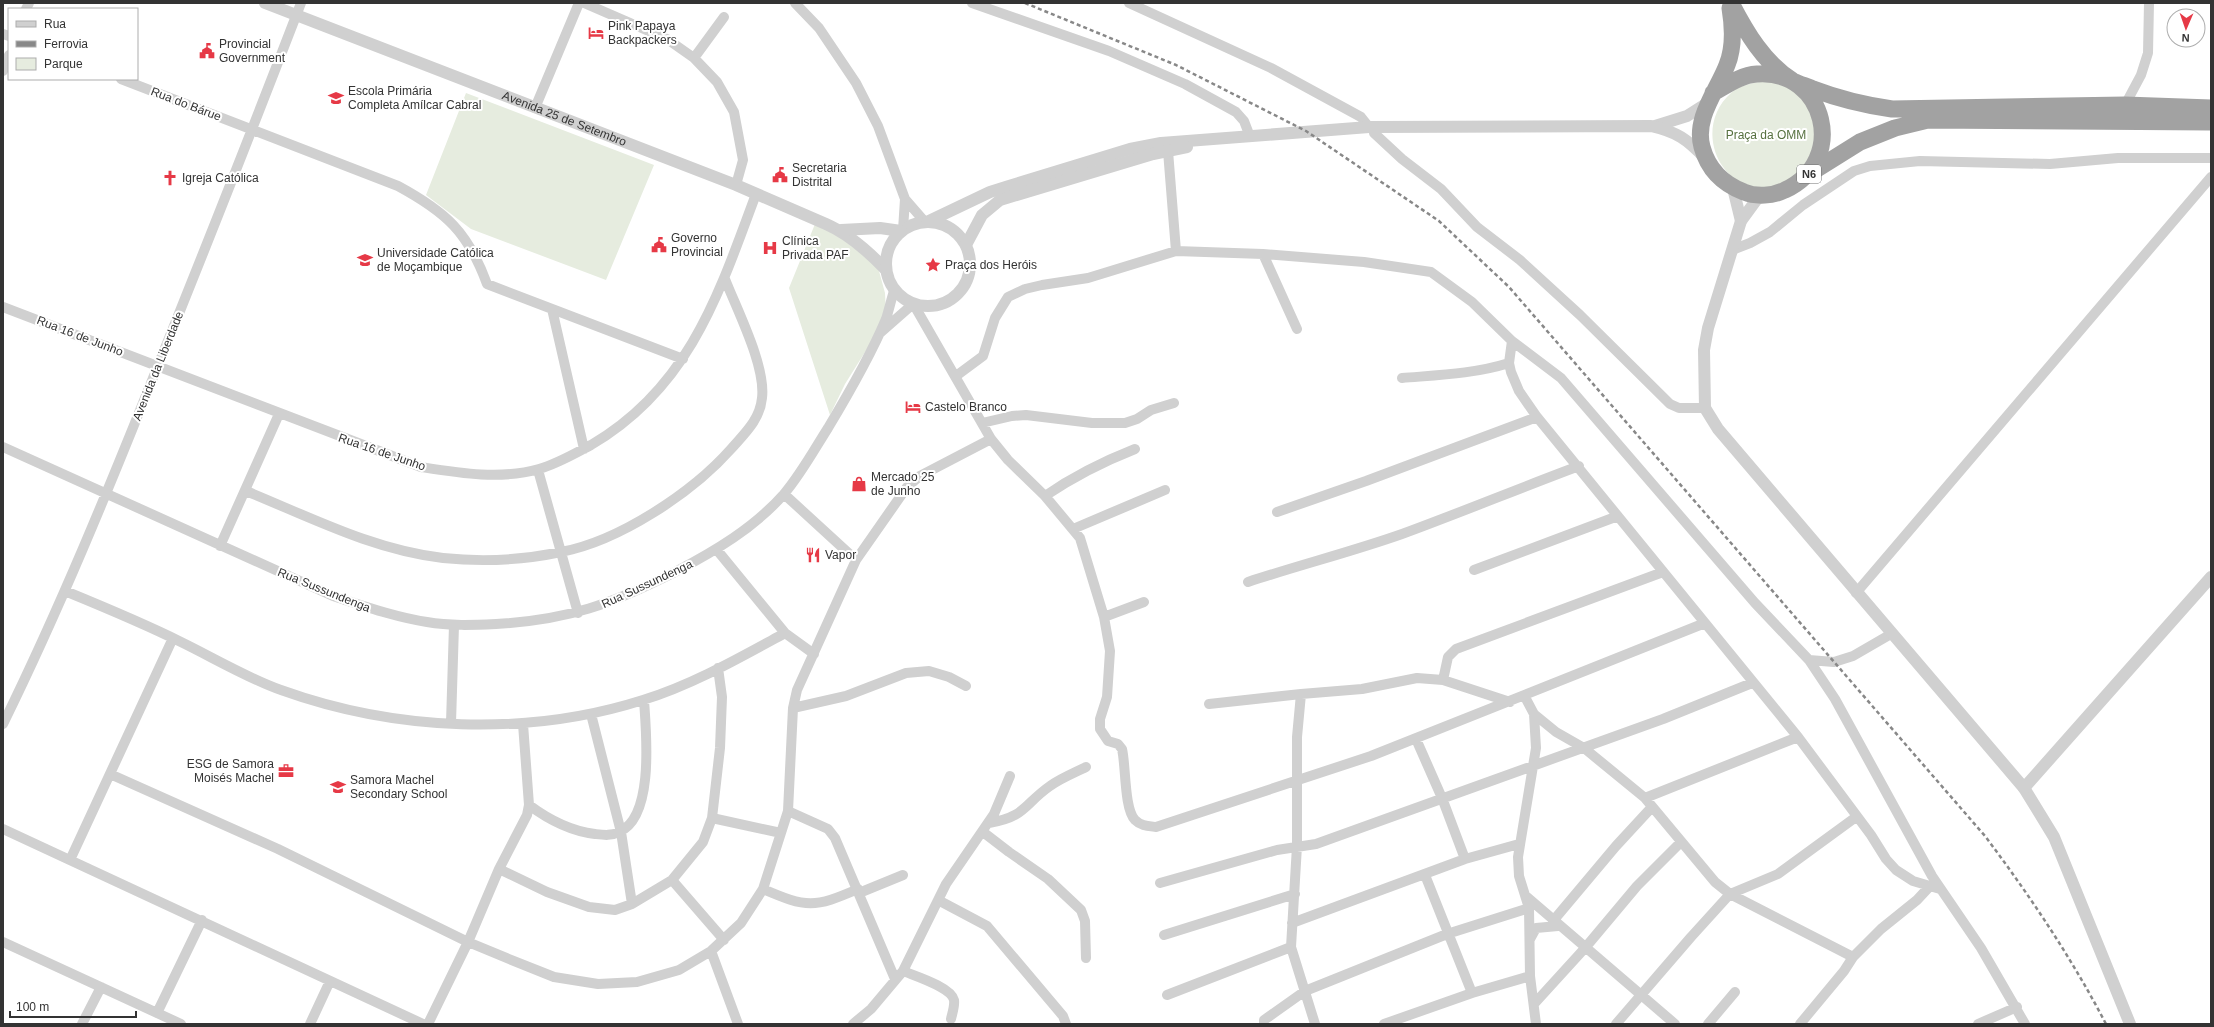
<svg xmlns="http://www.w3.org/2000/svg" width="2214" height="1027" viewBox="0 0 2214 1027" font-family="Helvetica,sans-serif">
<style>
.green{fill:#e6ecdf}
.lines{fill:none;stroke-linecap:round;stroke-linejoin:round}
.minor{stroke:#d0d0d0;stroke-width:10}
.tertiary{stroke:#d0d0d0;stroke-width:12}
.trunk{stroke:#a2a2a2;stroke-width:17}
.rail{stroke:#888;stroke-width:2.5;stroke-dasharray:4 3;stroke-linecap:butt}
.labels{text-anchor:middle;stroke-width:4;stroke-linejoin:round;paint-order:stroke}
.shield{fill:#fff;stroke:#707070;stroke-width:1}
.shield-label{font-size:11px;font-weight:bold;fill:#333}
.poi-label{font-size:12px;fill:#333;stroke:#fff;text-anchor:start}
.street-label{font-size:12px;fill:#333;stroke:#fff}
.park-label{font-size:12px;fill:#56703f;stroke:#fff}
</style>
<rect width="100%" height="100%" fill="#fff"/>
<path class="green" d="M1765 81 1783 83 1811 104 1821 139 1792 183C1782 185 1766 190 1756 188 1712 179 1697 123 1731 93 1740 85 1753 83 1765 81Z
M466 93 654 165 606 280 471 229 426 195Z
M815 224 858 244 879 271 885 293 886 314 882 325 845 384 830 415 789 288Z"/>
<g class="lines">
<path class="minor" d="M584 3 667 39 694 58 717 82 734 112 743 160 736 185
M795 3 819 28 856 83 878 126 905 199 903 230
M972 3 1109 51 1185 84 1236 112 1244 121 1249 134
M1129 3 1271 68 1361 117 1369 127
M26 9 29 3
M3 34 9 36
M694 58 724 17
M3 71 9 55
M121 79 398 186C446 212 468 232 487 284L683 359
M2125 105 2141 75 2148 53 2149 3
M535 108 579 3
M1374 133 1402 159 1441 189 1477 227 1520 260 1580 315 1670 404 1679 408H1705
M1168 151 1176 251
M905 199 925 222
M1732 250 1750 243 1770 232 1803 205 1854 171 1870 166 1920 161 2050 164 2118 158H2211
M1263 254 1297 329
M914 305 991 439 1008 460 1045 496 1080 538 1104 617 1110 651 1107 697 1100 719V729L1108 741 1118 744 1122 749C1126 765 1124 809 1135 820 1141 826 1148 826 1156 827L1371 756 1705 623
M3 307 421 467C459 473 501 480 539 469 557 464 574 454 591 445 689 388 719 294 756 194
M552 309 584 449
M880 333 913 304
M1512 341 1561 378 1755 603 1809 660 1835 699 1932 876 1981 948 2025 1024
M956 376 983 356 995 318 1008 297 1025 289 1042 285 1088 278 1176 251 1263 254 1364 262 1431 272 1472 302 1512 341 1509 363 1511 372 1519 391 1537 417 1798 737 1871 835 1886 859 1896 870 1913 881 1940 889
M1402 378C1438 375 1474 374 1509 363
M982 423 1012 416 1026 415 1092 423H1125L1137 419 1151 410 1174 403
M3 447 333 596C364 606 395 617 427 622 450 626 473 625 496 624 568 620 612 604 675 572 715 551 754 528 784 494 801 474 814 450 828 428 849 393 870 357 886 319 889 310 891 300 894 291
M538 470 578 613
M246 491C310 517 373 550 443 558 481 562 523 560 561 552 619 541 692 493 731 449 744 434 760 420 762 398 766 366 737 310 725 279
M1045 496C1074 476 1102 462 1135 449
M1277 512 1366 481 1537 417
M1073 529 1165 490
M220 546 279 414
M717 550 785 633 814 654
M856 560 907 487 920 476 991 439
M1474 570 1618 516
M1248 582C1299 565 1351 552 1402 534 1462 512 1520 488 1579 466
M65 591C104 607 143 623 181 642 212 657 249 679 281 690 395 731 527 737 643 700 692 685 739 658 785 633
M1856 593 2211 177
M1104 617 1144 602
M1809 660 1834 662 1853 656 1891 634
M1443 680 1448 657 1456 649 1663 572
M1525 697 1534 714 1536 748 1518 857 1519 876 1529 908 1530 976 1536 1024
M1209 704 1301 694
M793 708 846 696 906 673 929 671 949 677 966 686
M591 714 621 832 632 904
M1534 714 1556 732 1584 748 1645 798 1715 882 1730 894 1853 957
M451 723 454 625
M3 724C60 608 109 488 157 368 206 247 254 125 301 3
M1416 739 1442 798 1465 859
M110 774 278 849 468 942 509 959 554 977 598 984 637 982 679 970 711 951 741 923 763 889 788 811 793 708 797 690 856 560 784 494
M1645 798 1798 737
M529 805C549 820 570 831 595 834 604 835 611 836 619 832 655 817 646 731 644 700
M788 811 828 829 835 838 895 979
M712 818 781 833
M989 823C1026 817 1024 804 1050 786 1061 778 1074 773 1086 767
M3 829 423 1024
M983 832 1009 852 1048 879 1081 910 1085 921 1086 958
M70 860 173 638
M499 869 547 892 589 907 615 910 632 904 672 880 703 842 712 818 720 748 722 697 718 668
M1425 875 1472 993
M672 880 724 940
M1160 883 1277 850 1316 844 1663 719 1752 683
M763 889C807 908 814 908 858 889
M859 893 903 875
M1527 897 1675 1024
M938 900 987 926 1063 1016 1066 1024
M1553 921 1616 846 1652 807
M1292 923 1465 859 1519 844
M1164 935 1295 894
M1530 939 1536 928 1558 926
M3 942 181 1024
M711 951 738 1024
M903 971C915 976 951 987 954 1000 955 1006 952 1014 951 1019
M1167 995 1291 947
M1534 1004 1585 948 1637 886 1681 842
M157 1013 202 920
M82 1024 101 987
M310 1024 330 981
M428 1024 468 942 499 869 527 815 529 805 523 724
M853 1024 871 1009 903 971 946 884 994 814 1010 776
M1264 1024V1020L1305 991 1447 934 1529 908
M1315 1024 1291 947 1297 846V737L1301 694 1362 689 1417 678 1443 680 1510 702
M1384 1024 1472 993 1530 976
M1616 1024 1691 937 1730 894 1778 874 1856 817
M1708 1024 1735 992
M1800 1024 1844 971 1853 957 1881 929 1917 900 1930 886
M1978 1024 2017 1007"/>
<g class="tertiary">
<path id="s1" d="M265 3 736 185 826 224C849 234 868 251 885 269"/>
<path d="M1655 126 1687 116 1709 102"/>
<path d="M1733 188 1741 221"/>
<path d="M1760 195 1741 221 1708 328 1704 350 1705 408 1718 429 2024 788 2054 837 2130 1024"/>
<circle cx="928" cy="264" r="42"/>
<path d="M927 222 990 192 1009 186 1130 149 1161 143 1369 127 1651 126C1677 132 1687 139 1705 158"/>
<path d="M841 230 880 228 901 231"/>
<path d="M966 245 982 215 1000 200 1153 154 1187 147"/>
<path d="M2024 788 2211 577"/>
</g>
<path class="trunk" d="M1731 3C1746 32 1764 63 1793 81 1799 84 1806 86 1813 89 1839 99 1864 105 1892 109L2125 105 2211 108
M1713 93C1727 85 1741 75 1757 74 1826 69 1848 161 1785 190 1773 196 1756 197 1744 192 1723 184 1708 169 1702 147 1694 118 1717 91 1727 65 1734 48 1733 26 1730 8
M1812 172 1860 142 1895 128 1928 120 2211 122"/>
<path class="rail" d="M1025 3 1176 65 1306 131 1439 221 1509 287 1985 836C2030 896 2071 957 2106 1024"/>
</g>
<defs>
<symbol id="hotel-bare" viewBox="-9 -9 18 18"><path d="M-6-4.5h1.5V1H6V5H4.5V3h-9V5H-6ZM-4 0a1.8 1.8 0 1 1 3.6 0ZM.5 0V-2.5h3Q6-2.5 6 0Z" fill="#e63946" stroke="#fff" stroke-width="2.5" paint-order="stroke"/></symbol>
<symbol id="civic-bare" viewBox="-9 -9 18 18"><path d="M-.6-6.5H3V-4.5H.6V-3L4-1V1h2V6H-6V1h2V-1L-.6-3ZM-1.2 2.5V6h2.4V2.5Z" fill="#e63946" stroke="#fff" stroke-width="2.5" paint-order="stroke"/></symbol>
<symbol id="school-bare" viewBox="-9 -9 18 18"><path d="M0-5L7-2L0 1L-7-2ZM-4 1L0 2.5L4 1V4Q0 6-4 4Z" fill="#e63946" stroke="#fff" stroke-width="2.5" paint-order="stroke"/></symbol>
<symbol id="church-bare" viewBox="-9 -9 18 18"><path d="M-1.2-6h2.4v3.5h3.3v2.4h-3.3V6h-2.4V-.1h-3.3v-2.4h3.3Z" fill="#e63946" stroke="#fff" stroke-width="2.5" paint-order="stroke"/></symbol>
<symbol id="hospital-bare" viewBox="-9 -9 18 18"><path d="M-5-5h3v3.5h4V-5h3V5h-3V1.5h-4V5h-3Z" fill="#e63946" stroke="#fff" stroke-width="2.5" paint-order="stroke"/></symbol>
<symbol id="university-bare" viewBox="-9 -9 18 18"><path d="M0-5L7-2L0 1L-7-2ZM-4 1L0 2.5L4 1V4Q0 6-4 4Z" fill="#e63946" stroke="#fff" stroke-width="2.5" paint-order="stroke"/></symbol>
<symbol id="sight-bare" viewBox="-9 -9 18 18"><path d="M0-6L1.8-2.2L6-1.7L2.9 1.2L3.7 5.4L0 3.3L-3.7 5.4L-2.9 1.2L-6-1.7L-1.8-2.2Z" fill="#e63946" stroke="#fff" stroke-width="2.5" paint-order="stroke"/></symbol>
<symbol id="shop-bare" viewBox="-9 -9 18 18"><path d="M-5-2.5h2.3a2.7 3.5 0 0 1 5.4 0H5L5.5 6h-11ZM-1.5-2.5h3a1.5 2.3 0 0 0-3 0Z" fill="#e63946" stroke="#fff" stroke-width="2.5" paint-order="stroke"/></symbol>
<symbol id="restaurant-bare" viewBox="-9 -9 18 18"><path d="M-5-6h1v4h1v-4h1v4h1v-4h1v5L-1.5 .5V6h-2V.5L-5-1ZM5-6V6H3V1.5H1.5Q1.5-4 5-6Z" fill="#e63946" stroke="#fff" stroke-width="2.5" paint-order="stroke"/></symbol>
<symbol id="office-bare" viewBox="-9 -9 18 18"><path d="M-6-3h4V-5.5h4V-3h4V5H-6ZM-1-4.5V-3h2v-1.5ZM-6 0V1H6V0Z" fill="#e63946" stroke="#fff" stroke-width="2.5" paint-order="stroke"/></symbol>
</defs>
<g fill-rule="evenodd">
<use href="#hotel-bare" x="585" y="22" width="22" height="22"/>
<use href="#civic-bare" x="196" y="40" width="22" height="22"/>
<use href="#school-bare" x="325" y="87" width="22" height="22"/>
<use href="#civic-bare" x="769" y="164" width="22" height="22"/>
<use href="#church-bare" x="159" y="167" width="22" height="22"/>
<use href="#civic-bare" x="648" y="234" width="22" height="22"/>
<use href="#hospital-bare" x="759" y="237" width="22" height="22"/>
<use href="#university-bare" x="354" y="249" width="22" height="22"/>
<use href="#sight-bare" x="922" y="254" width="22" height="22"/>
<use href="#hotel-bare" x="902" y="396" width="22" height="22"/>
<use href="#shop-bare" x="848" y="473" width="22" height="22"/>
<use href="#restaurant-bare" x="802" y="544" width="22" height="22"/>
<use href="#office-bare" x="275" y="760" width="22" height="22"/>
<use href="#school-bare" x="327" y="776" width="22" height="22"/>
</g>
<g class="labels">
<rect class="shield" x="1797" y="165" width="24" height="18" rx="3"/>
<g class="shield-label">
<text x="1809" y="178">N6</text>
</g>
<g class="poi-label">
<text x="608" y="30">Pink Papaya<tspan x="608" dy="14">Backpackers</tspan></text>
<text x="219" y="48">Provincial<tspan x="219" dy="14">Government</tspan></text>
<text x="348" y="95">Escola Primária<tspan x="348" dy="14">Completa Amílcar Cabral</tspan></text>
<text x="792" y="172">Secretaria<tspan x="792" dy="14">Distrital</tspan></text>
<text x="182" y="182">Igreja Católica</text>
<text x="671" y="242">Governo<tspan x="671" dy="14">Provincial</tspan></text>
<text x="782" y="245">Clínica<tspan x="782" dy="14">Privada PAF</tspan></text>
<text x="377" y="257">Universidade Católica<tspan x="377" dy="14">de Moçambique</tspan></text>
<text x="945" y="269">Praça dos Heróis</text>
<text x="925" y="411">Castelo Branco</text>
<text x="871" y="481">Mercado 25<tspan x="871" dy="14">de Junho</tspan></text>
<text x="825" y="559">Vapor</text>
<text x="274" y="768" text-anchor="end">ESG de Samora<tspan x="274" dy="14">Moisés Machel</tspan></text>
<text x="350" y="784">Samora Machel<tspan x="350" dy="14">Secondary School</tspan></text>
</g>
<g class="street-label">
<text transform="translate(186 104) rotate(21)" y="4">Rua do Bárue</text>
<text dy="4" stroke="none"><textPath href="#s1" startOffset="321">Avenida 25 de Setembro</textPath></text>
<text transform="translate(80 336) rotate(21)" y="4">Rua 16 de Junho</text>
<text transform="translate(158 366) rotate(-68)" y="4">Avenida da Liberdade</text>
<text transform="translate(382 452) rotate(19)" y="4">Rua 16 de Junho</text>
<text transform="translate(647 584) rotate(-25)" y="4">Rua Sussundenga</text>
<text transform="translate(324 590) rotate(22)" y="4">Rua Sussundenga</text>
</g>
<g class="park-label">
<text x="1766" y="139">Praça da OMM</text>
</g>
</g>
<rect width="2214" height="1027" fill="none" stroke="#333333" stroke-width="8"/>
<rect x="8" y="8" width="130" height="72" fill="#ffffff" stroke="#adadad"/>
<rect x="16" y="21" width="20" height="6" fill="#d0d0d0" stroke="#adadad"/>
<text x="44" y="28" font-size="12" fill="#333333">Rua</text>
<rect x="16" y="41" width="20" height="6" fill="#888888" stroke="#adadad"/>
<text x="44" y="48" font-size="12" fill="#333333">Ferrovia</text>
<rect x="16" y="58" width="20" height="12" fill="#e6ecdf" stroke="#adadad"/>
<text x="44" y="68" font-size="12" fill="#333333">Parque</text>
<g transform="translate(2186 28) rotate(182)"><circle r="19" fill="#ffffff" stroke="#adadad"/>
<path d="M0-3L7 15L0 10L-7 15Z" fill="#e63946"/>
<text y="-6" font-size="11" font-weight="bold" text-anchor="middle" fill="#333333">N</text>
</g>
<path d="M10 1011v6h126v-6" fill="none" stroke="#333333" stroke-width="2"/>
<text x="16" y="1011" font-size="12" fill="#333333" stroke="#ffffff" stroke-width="3" paint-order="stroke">100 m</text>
</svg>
